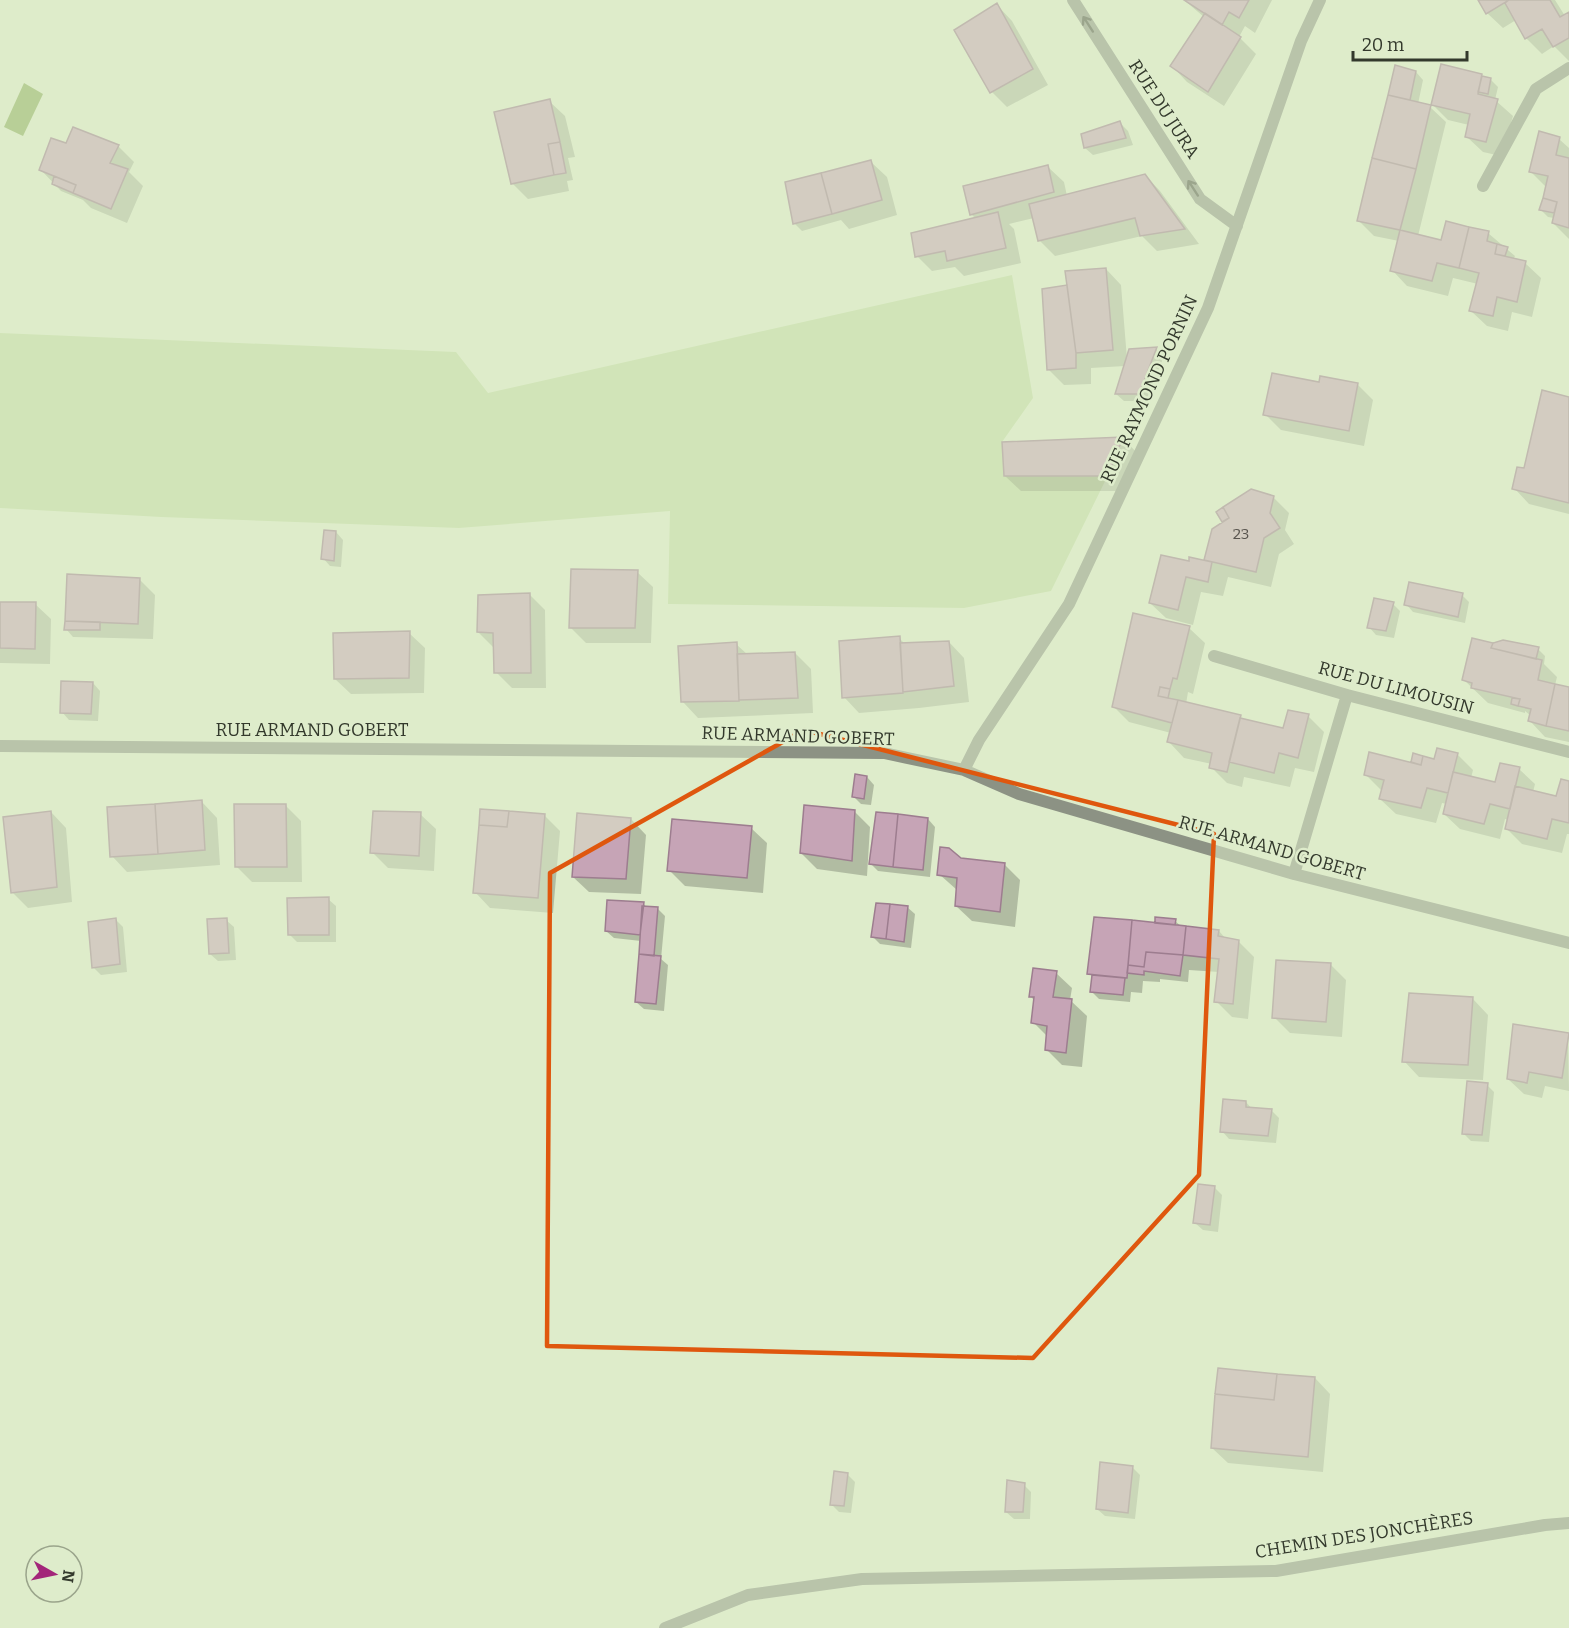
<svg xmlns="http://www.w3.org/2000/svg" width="1569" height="1628" viewBox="0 0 1569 1628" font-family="Bitter,serif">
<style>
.green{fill:#c2daa2}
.water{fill:#8bab59}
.shadow{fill:#0003}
.building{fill:#c6a4b6;stroke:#9d7d8f;stroke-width:1.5}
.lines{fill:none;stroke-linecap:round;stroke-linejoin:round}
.minor{stroke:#8c9284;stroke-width:12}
.oneway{stroke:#494f42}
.marked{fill:none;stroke:#df570e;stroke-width:4.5;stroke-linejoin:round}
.labels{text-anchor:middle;stroke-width:5;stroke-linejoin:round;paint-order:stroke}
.number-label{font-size:15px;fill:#58544e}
.street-label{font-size:18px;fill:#33392c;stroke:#deeccb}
</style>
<rect width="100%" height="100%" fill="#deeccb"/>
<path class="green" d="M1012 275 1033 398 1002 442 1004 476 1114 463 1051 591 964 608 668 604 670 511 459 528 161 517 0 508V333L456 352 488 393Z"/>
<path class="water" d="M24 83 43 94 23 136 4 127Z"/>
<path class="shadow" d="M1184 0H1272L1255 33 1245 26 1239 37 1256 54 1224 106 1187 82 1172 66 1204 17Z
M1480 0H1555L1565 16 1569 14V61L1554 46 1542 54 1526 38 1516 20 1503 28 1487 13Z
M997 5 1012 21 1048 85 1007 107 992 92Z
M1396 67 1416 72 1423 80 1418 104 1430 107 1446 122 1418 236 1442 242 1488 233 1515 256 1513 260 1525 263 1541 278 1532 317 1512 312 1508 331 1487 326 1471 311 1478 284 1453 278 1448 296 1407 286 1392 270 1399 241 1374 236 1358 220Z
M1481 76 1490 79 1498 87 1495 100 1513 116 1501 156 1483 152 1467 137 1469 125 1448 120 1433 105Z
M549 101 565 116 575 157 568 158 573 180 567 181 569 191 528 199 513 184Z
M1120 123 1128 131 1133 145 1093 155 1085 148Z
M1559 139 1569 148V239L1553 223 1554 218 1548 217 1541 210 1546 187 1530 171Z
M67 145 118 146 134 162 129 172 143 186 127 223 91 208 83 200 61 191 40 169Z
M871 162 887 177 897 215 849 229 841 220 802 231 794 223Z
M1048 167 1064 182 1067 196 1145 175 1160 191 1199 244 1157 251 1142 236 1055 256 1039 240 1034 218 1009 224 1014 229 1021 263 964 276 955 267 932 271 917 256 976 219 972 215 965 187Z
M1106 269 1121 285 1127 359 1156 349 1164 356 1146 401H1124L1116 394 1125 366 1091 368V384L1064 385 1048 369 1069 286Z
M1320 384H1357L1373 400 1364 446 1281 430 1265 414Z
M1569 398V514L1529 504 1514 488Z
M1123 438 1138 454 1124 491H1021L1005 476 1004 443Z
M1273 497 1289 513 1285 530 1294 544 1279 554 1271 587 1228 577 1223 596 1201 592 1193 625 1166 618 1150 603 1190 563 1205 562 1213 530 1224 523 1218 513Z
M336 532 343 540 341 567 330 566 323 558Z
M637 572 653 587 651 643H586L570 627Z
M139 579 155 595 153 639 73 637 66 629Z
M529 594 545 610 546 688H512L496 672 494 648 478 632Z
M1462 595 1469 602 1465 623 1413 612 1406 604Z
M0 604H35L51 619 50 664 0 663Z
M1393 604 1400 611 1394 638 1376 635 1369 627Z
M1189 628 1205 643 1193 694 1188 692 1186 704 1240 717 1244 721 1284 730 1308 716 1324 732 1314 772 1295 768 1290 787 1244 777 1242 787 1227 783 1211 767 1212 764 1184 758 1169 742 1171 733 1129 722 1113 706Z
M409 633 425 648 424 693 351 694 335 679Z
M899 638 905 644 949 642 964 658 969 702 919 708 859 713 844 697Z
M736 644 748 655 795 653 811 669 813 713 698 718 683 702Z
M1492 644 1538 649 1545 656 1544 664 1557 677 1555 685 1569 688V742L1545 737 1530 721 1531 716 1525 711V713L1488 703 1464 680Z
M93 683 100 691 98 721 69 720 62 712Z
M1457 754 1473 770 1471 778 1496 783 1519 769 1535 784 1533 792 1557 798 1569 782V834H1567L1562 853 1522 844 1506 828 1509 820 1505 819 1500 839 1460 829 1444 814 1447 804 1442 803 1436 823 1396 814 1380 799 1382 791 1366 775 1416 766 1412 762 1435 760Z
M867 777 874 785 871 805 861 804 853 796Z
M202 802 217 818 220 865 127 872 112 856Z
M285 805 301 821 302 882H252L236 866Z
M51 812 66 828 72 902 28 908 12 892Z
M855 812 870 827 867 876 817 869 801 853Z
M420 814 436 829 434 871 388 868 372 852Z
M544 815 560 831 553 913 490 908 475 892Z
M631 819 646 835 641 894 589 892 573 877Z
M928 819 935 827 930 877 878 871 871 864Z
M751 828 767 843 763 893 685 886 669 870Z
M961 860 1004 864 1020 880 1015 927 972 921 956 906 957 890 939 874Z
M328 899 336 906V942H297L289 934Z
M643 903 647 908 658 909 665 916 661 959 668 965 664 1011 644 1009 636 1002 641 941 614 938 606 931Z
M907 907 915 914 911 948 880 944 872 936Z
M115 919 123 927 127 972 101 975 94 968Z
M226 920 234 927 236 960 218 961 210 954Z
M1175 921 1182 927 1219 931 1226 939 1238 941 1254 957 1248 1019 1232 1017 1216 1001 1219 972 1189 970 1188 982 1160 979V982L1143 981 1142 993 1131 992 1130 1002 1099 999 1091 991 1093 977 1089 973 1156 925Z
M1331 965 1346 980 1342 1037 1290 1033 1274 1017Z
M1056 973 1072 988 1070 1000 1087 1016 1082 1067 1062 1065 1046 1049 1048 1037 1033 1022 1035 1001 1031 997Z
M1473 999 1488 1015 1483 1080 1419 1077 1404 1061Z
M1568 1034 1569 1091 1545 1086 1542 1098 1524 1094 1508 1079Z
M1487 1085 1494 1092 1489 1142 1471 1141 1464 1134Z
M1246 1102 1252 1109 1271 1110 1279 1118 1276 1143 1229 1139 1222 1131Z
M1214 1187 1222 1195 1218 1232 1203 1230 1195 1223Z
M1315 1378 1330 1394 1323 1472 1228 1463 1212 1448Z
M1132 1467 1140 1475 1135 1519 1105 1516 1097 1509Z
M847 1474 855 1482 851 1513 839 1512 831 1504Z
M1024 1485 1031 1492 1030 1519H1014L1006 1512Z"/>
<path class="building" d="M1184 0H1249L1239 18 1229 12 1222 25Z
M1478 0H1509L1486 14Z
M1509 0H1550L1560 17 1569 12V38L1553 47 1542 29 1525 39 1505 3Z
M997 3 1033 69 990 93 954 30Z
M1205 13 1241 37 1208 92 1170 66Z
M1441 64 1482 74 1478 94 1498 99 1486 142 1465 137 1470 114 1431 105Z
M1395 65 1416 71 1410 100 1388 95Z
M1482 76 1491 78 1488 94 1478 92Z
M1388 95 1431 105 1416 169 1372 158Z
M550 99 560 142 548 144 554 175 511 184 494 112Z
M1120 121 1126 138 1084 148 1081 134Z
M73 127 119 145 110 163 128 169 111 209 73 193 76 185 39 170 51 138 66 143Z
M1539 131 1560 137 1556 155 1569 158V228L1552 223 1557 202 1543 198 1548 176 1529 172Z
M560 142 566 173 554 175 548 144Z
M1372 158 1416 169 1400 230 1357 221Z
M871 160 882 200 832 214 821 173Z
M1048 165 1054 192 970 215 963 186Z
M821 173 832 214 793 224 785 182Z
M1145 174 1185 229 1140 236 1135 218 1038 241 1029 204Z
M54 176 76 185 73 193 52 184Z
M1543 198 1557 202 1554 213 1539 210Z
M998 212 1006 248 947 261 945 251 915 257 911 233Z
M1446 221 1469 227 1459 268 1437 263 1432 281 1390 271 1400 230 1441 240Z
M1469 227 1489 231 1487 241 1497 244 1495 254 1526 261 1517 302 1497 297 1493 316 1469 311 1479 273 1459 268Z
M1497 244 1508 247 1505 256 1495 254Z
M1106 268 1113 350 1076 353 1065 271Z
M1067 285 1076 353V368L1047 370 1042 289Z
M1157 347 1139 394H1115L1129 349Z
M1272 373 1319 382 1320 376 1358 383 1349 431 1263 415Z
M1542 390 1569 397V503L1512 489 1517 467 1524 468Z
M1123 437 1108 476H1004L1002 442Z
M1251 489 1274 496 1270 513 1280 528 1264 538 1256 572 1204 560 1212 529 1229 518 1223 507Z
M1223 507 1229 518 1222 522 1216 512Z
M324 530 336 531 334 561 321 559Z
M1161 555 1189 561V557L1212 562 1208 582 1186 577 1178 610 1149 603Z
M571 569 638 570 635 628H569Z
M67 574 140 578 138 624 65 621Z
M1409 582 1463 593 1458 617 1404 605Z
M530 593 531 673H494L493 633 477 632 478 595Z
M1374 598 1394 602 1386 631 1367 628Z
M0 602H36L35 649 0 648Z
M1133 613 1190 626 1177 679 1173 678 1170 689 1160 687 1158 696 1178 700 1172 723 1112 707Z
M65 621 100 622V630H64Z
M410 631 409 678 334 679 333 633Z
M900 636 903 693 842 698 839 641Z
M1472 638 1493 643 1491 648 1542 660 1538 680 1555 684 1546 726 1528 721 1531 709 1518 706 1520 699 1471 688 1472 683 1462 680Z
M1503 640 1539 647 1536 659 1491 648 1493 643Z
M949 641 954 686 903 692 900 643Z
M737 642 739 701 681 702 678 646Z
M795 652 798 698 739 700 737 654Z
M61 681 93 682 91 714 60 713Z
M1555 684 1569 687V731L1546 726Z
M1160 687 1170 689 1168 698 1158 696Z
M1512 698 1520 699 1518 706 1511 704Z
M1178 700 1241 715 1227 772 1209 768 1212 753 1167 742Z
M1288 710 1309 714 1298 758 1279 753 1274 773 1229 762 1240 718 1283 728Z
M1437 748 1458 753 1448 793 1427 788 1421 808 1379 799 1384 780 1364 775 1369 752 1421 765 1423 756 1434 759Z
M1413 753 1423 756 1421 765 1411 762Z
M1500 763 1520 767 1510 809 1490 804 1484 824 1443 814 1453 772 1495 782Z
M855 774 867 776 864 799 852 797Z
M1561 779 1569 781V823L1552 819 1547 839 1505 829 1515 786 1556 796Z
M202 800 205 850 158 854 155 804Z
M155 804 158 854 110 857 107 807Z
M234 804H286L287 867H235Z
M804 805 855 810 852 861 800 853Z
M480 809 509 811 507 827 479 825Z
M51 811 57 887 11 893 3 817Z
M373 811 421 812 419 856 370 853Z
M509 811 545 814 538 898 473 893 479 825 507 827Z
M876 812 898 814 893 867 869 864Z
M577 813 631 818 626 879 572 877Z
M898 814 928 818 923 870 893 867Z
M672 819 752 826 747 878 667 871Z
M940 847 949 848 961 858 1005 863 1000 912 955 906 957 878 937 875Z
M329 897V935H288L287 898Z
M607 900 644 902 640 935 605 931Z
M876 903 890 904 886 939 871 937Z
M890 904 908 906 904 942 886 939Z
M642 906 658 907 654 956 639 954Z
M1094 917 1132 920 1127 978 1087 974Z
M1155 917 1176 919 1175 925 1155 923Z
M116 918 120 964 92 968 88 922Z
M227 918 229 953 209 954 207 919Z
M1132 920 1186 926 1183 955 1146 952 1144 967 1128 965Z
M1186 926 1219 930 1218 936 1239 940 1233 1004 1214 1002 1219 959 1183 955Z
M1146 952 1183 955 1180 976 1144 971V975L1127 973 1128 965 1144 967Z
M639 954 661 956 656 1004 635 1002Z
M1276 960 1331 963 1326 1022 1272 1018Z
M1033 968 1057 971 1053 997 1072 999 1066 1053 1045 1050 1047 1026 1031 1023 1034 997H1029Z
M1092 975 1125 978 1123 995 1090 992Z
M1409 993 1473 997 1468 1065 1402 1062Z
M1513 1024 1569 1033 1562 1078 1529 1072 1527 1083 1507 1079Z
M1467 1081 1488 1083 1482 1135 1462 1134Z
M1223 1099 1246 1101V1107L1272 1109 1268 1136 1220 1132Z
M1198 1184 1215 1186 1210 1225 1193 1223Z
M1218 1368 1277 1374 1274 1400 1215 1394Z
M1277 1374 1315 1377 1308 1457 1211 1448 1215 1394 1274 1400Z
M1100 1462 1133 1466 1128 1513 1096 1509Z
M834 1471 848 1473 844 1506 830 1505Z
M1007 1480 1025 1483 1023 1512H1005Z"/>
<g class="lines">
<path class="minor" d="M1073 0 1200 199 1237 226
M1483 186 1536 89 1569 68
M1214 656 1347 695 1569 752
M0 746 884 753 964 770 1019 794 1294 874 1569 943
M964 770 979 740 1069 604 1208 308 1301 41 1320 0
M1294 874 1347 695
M665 1628 748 1595 862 1579 1276 1571 1545 1525 1569 1523"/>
</g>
<defs><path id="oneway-shaft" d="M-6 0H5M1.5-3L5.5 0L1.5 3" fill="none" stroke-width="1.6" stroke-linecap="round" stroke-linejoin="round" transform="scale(1.5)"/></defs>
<g class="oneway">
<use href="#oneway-shaft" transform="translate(1088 24) rotate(-123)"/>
<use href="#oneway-shaft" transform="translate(1193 188) rotate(-123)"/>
</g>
<path d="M0 0H1569V1628H0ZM804 730 1214 834 1199 1175 1033 1358 547 1346 550 873Z" fill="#deeccb" fill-opacity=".55" fill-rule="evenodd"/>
<path class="marked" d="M804 730 1214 834 1199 1175 1033 1358 547 1346 550 873Z"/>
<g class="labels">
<g class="number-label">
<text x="1241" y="539">23</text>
</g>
<g class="street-label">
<text transform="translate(1164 109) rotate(57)" y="6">RUE DU JURA</text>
<text transform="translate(1149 389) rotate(-65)" y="6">RUE RAYMOND PORNIN</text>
<text transform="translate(1396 688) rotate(15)" y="6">RUE DU LIMOUSIN</text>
<text x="312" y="736">RUE ARMAND GOBERT</text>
<text transform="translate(798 736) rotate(2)" y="6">RUE ARMAND GOBERT</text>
<text transform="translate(1272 848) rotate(16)" y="6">RUE ARMAND GOBERT</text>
<text transform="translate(1364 1535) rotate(-9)" y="6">CHEMIN DES JONCHÈRES</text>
</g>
</g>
<g transform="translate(54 1574) rotate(99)"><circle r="28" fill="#deeccb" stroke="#9aa48b" stroke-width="1.5"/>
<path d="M0-4.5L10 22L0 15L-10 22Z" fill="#a3267a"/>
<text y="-9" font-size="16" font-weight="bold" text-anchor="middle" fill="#33392c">N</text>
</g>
<path d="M1353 51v9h114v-9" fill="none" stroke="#33392c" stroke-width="3"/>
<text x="1362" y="51" font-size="18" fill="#33392c" stroke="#deeccb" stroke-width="4.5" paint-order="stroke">20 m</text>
</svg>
